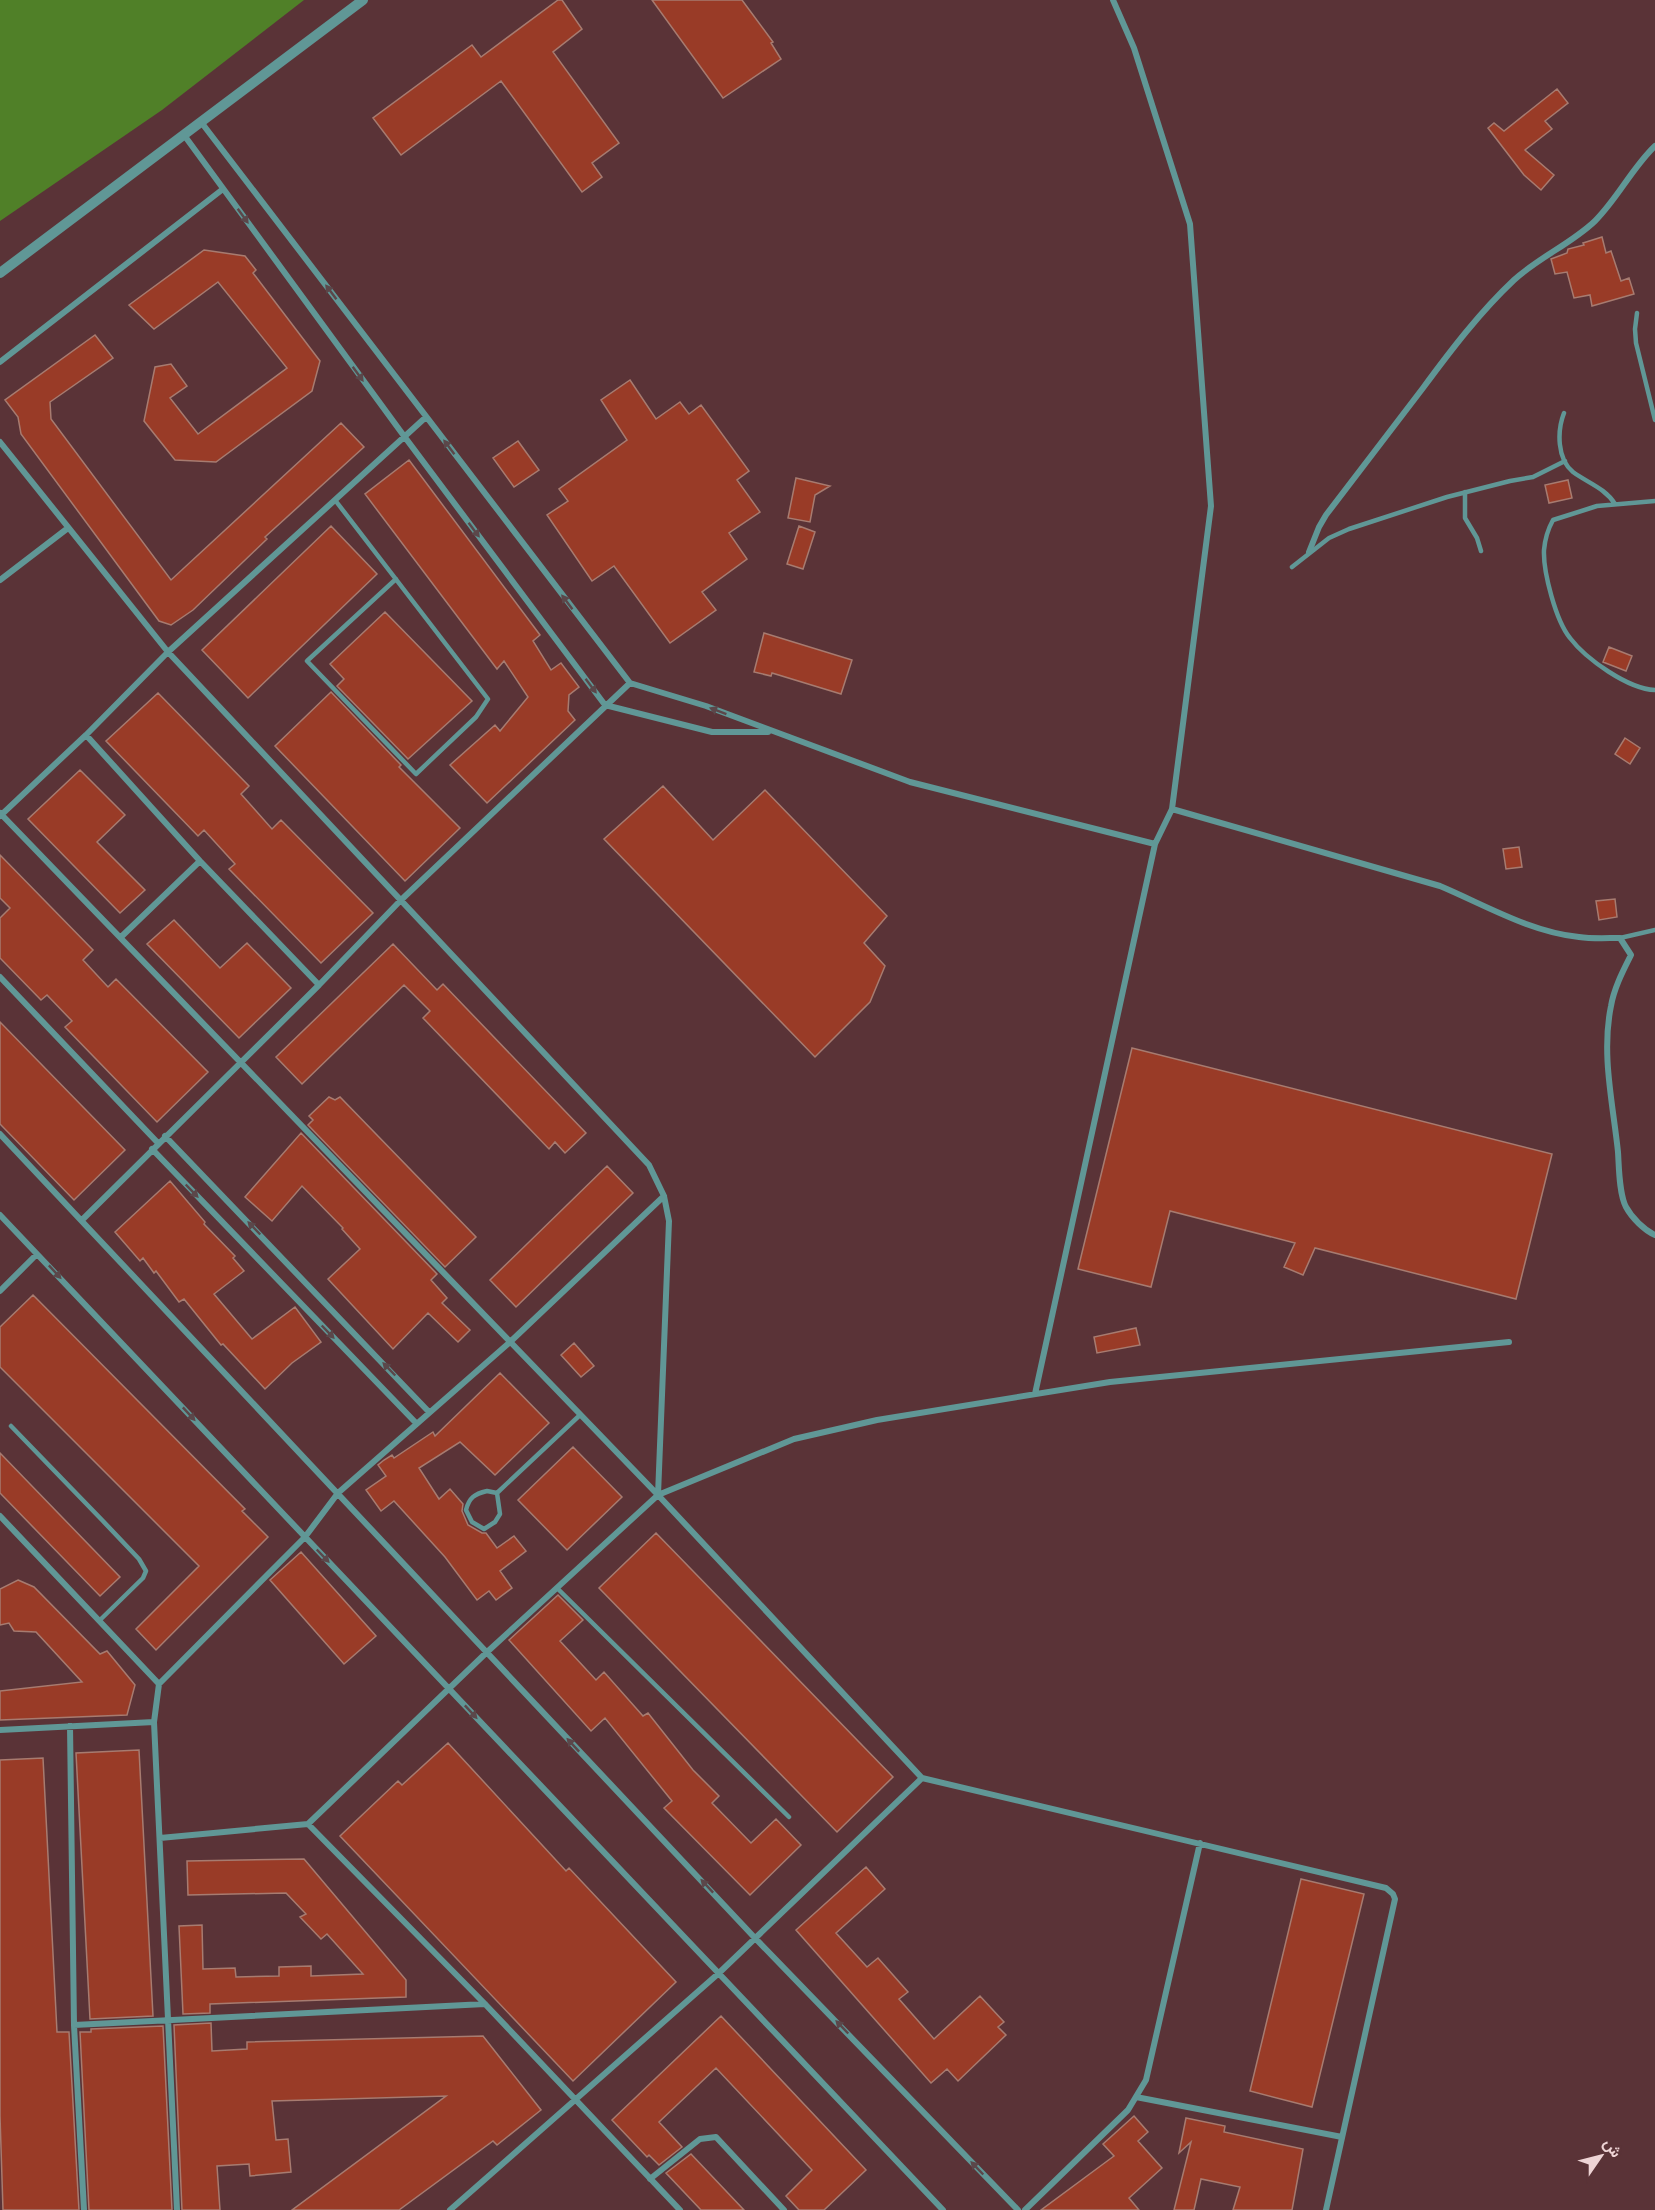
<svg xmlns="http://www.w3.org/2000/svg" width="1655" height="2210" viewBox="0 0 1655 2210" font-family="Cabin,Vazirmatn,sans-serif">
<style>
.forest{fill:#508028}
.building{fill:#993b27;stroke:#a77b70;stroke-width:1.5}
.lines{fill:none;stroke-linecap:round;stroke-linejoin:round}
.service{stroke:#609796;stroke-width:4.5}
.minor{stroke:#609796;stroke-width:6}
.tertiary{stroke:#609796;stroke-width:10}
.oneway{fill:#5b474a}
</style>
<rect width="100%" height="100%" fill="#5a3337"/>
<path class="forest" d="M0 0H304L162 110 0 221Z"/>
<path class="building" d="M558 0H562L582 29 553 52 619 143 592 163 602 177 582 192 501 81 401 155 373 118 472 45 481 57Z
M652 0H742L773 42 771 43 781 59 723 98Z
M1557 89 1568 103 1545 121 1552 129 1525 150 1554 175 1541 190 1524 175 1488 128 1494 123 1504 131Z
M1602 237 1606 253 1611 251 1621 281 1629 278 1634 294 1592 306 1590 295 1574 298 1567 272 1555 274 1551 259 1567 253 1568 249 1584 245 1583 243Z
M204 250 245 256 256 270 253 273 320 361 312 391 216 462 175 460 144 421 155 367 171 364 187 386 170 398 198 434 287 368 218 282 154 329 129 305Z
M95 335 113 358 50 402 51 419 171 580 341 423 364 447 265 537 267 539 193 610 171 625 159 621 21 434 18 417 5 400Z
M630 380 656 419 680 402 689 414 701 405 749 471 737 480 760 512 729 533 747 559 702 592 716 610 670 643 614 566 592 581 547 515 568 501 559 489 627 440 601 400Z
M518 441 539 470 514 487 493 458Z
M409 460 540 635 533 641 551 670 561 663 579 687 569 695 568 711 575 720 487 803 450 765 495 725 500 731 528 697 504 661 497 669 365 494Z
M796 478 830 486 815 495 810 522 788 518Z
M1568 480 1572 498 1549 503 1545 485Z
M331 526 377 574 248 698 202 650Z
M799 526 815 532 803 569 787 564Z
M385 612 472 701 408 759 337 686 344 679 330 664Z
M764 633 852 660 841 694 772 673 771 676 754 672Z
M1609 647 1632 656 1626 671 1603 662Z
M331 692 401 765 399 767 460 828 405 881 275 746Z
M158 693 249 786 241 794 272 829 281 820 373 913 321 963 229 869 235 864 204 830 198 836 106 741Z
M1625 738 1640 748 1630 764 1615 754Z
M80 770 125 815 97 842 145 890 120 913 28 819Z
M663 786 713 840 765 790 887 916 864 943 885 966 870 1002 815 1057 604 839Z
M1519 847 1522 867 1506 869 1503 849Z
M0 855 93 950 83 960 108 987 116 979 208 1072 157 1122 65 1027 72 1021 47 995 41 1000 0 958V918L10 908 0 898Z
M1615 899 1617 917 1599 920 1596 901Z
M174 920 220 968 247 943 291 988 239 1038 147 944Z
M393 944 437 990 443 984 586 1133 565 1153 555 1142 549 1149 423 1018 430 1011 404 985 302 1084 276 1057Z
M0 1022 125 1150 74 1200 0 1124Z
M1132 1048 1552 1154 1516 1299 1315 1248 1303 1275 1284 1267 1295 1243 1170 1211 1151 1287 1078 1269Z
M329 1097 335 1100 340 1097 476 1237 445 1267 308 1125 313 1120 309 1116Z
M301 1133 437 1274 431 1280 447 1298 442 1303 470 1330 458 1342 428 1313 393 1349 328 1279 360 1249 342 1229 343 1228 302 1186 272 1221 245 1197Z
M607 1166 633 1193 516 1307 490 1280Z
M170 1181 205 1222 204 1224 235 1256 233 1258 244 1271 214 1294 252 1339 295 1307 321 1342 292 1363 265 1389 223 1344 221 1345 184 1299 179 1302 156 1271 154 1273 143 1258 140 1261 115 1232Z
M33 1295 245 1509 242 1511 268 1537 156 1650 136 1629 199 1566 0 1367V1327Z
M1136 1328 1140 1345 1097 1353 1094 1337Z
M574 1343 594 1366 581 1377 561 1355Z
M500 1373 549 1423 495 1475 460 1442 419 1468 439 1499 450 1489 463 1504 462 1511 468 1525 482 1533H486L497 1548 514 1536 526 1551 500 1571 512 1588 496 1600 489 1591 477 1600 445 1557 394 1501 381 1511 366 1490 386 1476 378 1465 384 1460 392 1455 394 1458 433 1432 435 1436Z
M573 1447 622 1497 567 1550 518 1500Z
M0 1453 120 1577 100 1596 0 1493Z
M656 1533 893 1777 837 1832 599 1588Z
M301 1552 376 1636 344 1664 270 1580Z
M18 1580 34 1587 100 1654 107 1651 135 1685 127 1715 0 1720V1691L82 1682 36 1632 14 1631 9 1623 0 1625V1589Z
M558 1595 583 1620 560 1641 596 1680 604 1672 643 1716 648 1713 693 1770 719 1796 712 1803 751 1843 776 1819 801 1845 750 1895 664 1808 672 1801 605 1718 591 1731 509 1640Z
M448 1743 566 1871 569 1868 676 1982 573 2081 340 1836 398 1781 402 1785Z
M139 1750 153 2016 90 2019 76 1753Z
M43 1758 57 2032H69L79 2210H3L0 2116V1760Z
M304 1859 406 1980V1997L210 2004V2013L183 2014 179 1926 202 1925 203 1969 235 1968 236 1977 279 1976V1967L311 1966V1976L363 1974 327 1934 321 1939 300 1917 306 1914 286 1893 188 1895 187 1861Z
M866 1867 885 1889 836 1933 867 1967 878 1958 908 1992 899 1999 934 2039 980 1996 1004 2022 998 2027 1006 2035 958 2081 947 2069 931 2083 796 1930Z
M1301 1879 1364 1894 1312 2107 1250 2091Z
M721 2016 866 2170 824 2210H799L786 2196 812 2170 716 2068 659 2122 682 2147 659 2165 649 2155 647 2157 612 2120Z
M211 2023 212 2051 247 2049V2042L483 2036 541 2110 497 2145 493 2141 399 2210H292L446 2096 272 2101 276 2140 288 2139 291 2172 250 2176 249 2164 217 2166 220 2210H182L174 2025Z
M163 2026 172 2210H89L80 2032H91V2029Z
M1134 2116 1148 2132 1138 2141 1162 2168 1129 2198 1139 2210H1041L1114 2156 1103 2144Z
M1186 2118 1225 2126 1224 2132 1303 2149 1292 2210H1233L1240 2187 1201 2179 1194 2210H1174L1191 2142 1179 2153Z
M691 2154 744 2210H701L666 2173Z"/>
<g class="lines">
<path class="service" d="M1637 313 1635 329 1636 343 1655 420
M1564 413C1557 431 1557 459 1573 472 1588 483 1605 488 1615 504
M1465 492V518L1477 538 1481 551
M335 500 488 699 476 717 416 774 307 661 396 579
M1655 501 1597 506 1553 520C1548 529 1545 539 1544 550 1543 572 1556 621 1570 638 1586 659 1628 689 1655 690
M1292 567 1329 538 1349 529 1447 497 1510 481 1533 477 1565 461
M1620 938 1655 930
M11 1426 102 1520 139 1559 146 1571 143 1578 99 1621
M487 1491 497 1493 500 1514 495 1522 484 1529 472 1522 466 1510C469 1498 474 1494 487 1491Z
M497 1493 580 1415
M557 1588 789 1817"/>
<path class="minor" d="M1113 0 1134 48 1190 224 1211 506 1172 809 1155 844
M201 122 630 683 706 706 910 782 1155 844 1035 1394
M184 135 404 436 605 705 712 732H768
M0 362 223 189
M0 442 168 652 649 1165 664 1196 669 1221 658 1495
M1309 552 1319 527 1326 515C1358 473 1391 430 1423 388 1451 350 1480 312 1514 280 1539 257 1571 244 1595 221 1618 198 1632 168 1655 146
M0 580 68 528
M86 735 200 861 319 985
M1172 809 1440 886C1485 905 1530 932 1579 937 1592 939 1607 938 1620 938L1631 955C1623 971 1614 988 1611 1006 1601 1054 1613 1104 1618 1152 1619 1167 1619 1194 1626 1207 1632 1218 1644 1230 1655 1235
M0 813 658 1495 922 1778 1386 1888 1393 1894 1395 1899 1326 2210
M0 816 86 735 168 652 426 417
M121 937 200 861
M0 977 158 1143
M0 1134 754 1937 1018 2210
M165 1136 429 1412
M152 1149 416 1423
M0 1215 943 2210
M82 1220 319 985 400 901 630 683
M0 1291 37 1254
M0 1516 159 1684 154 1722
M159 1684 305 1537 338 1493 509 1343 664 1196
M70 1726 74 2025 84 2210
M0 1730 154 1722 177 2210
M308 1824 485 2004 680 2210
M160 1838 308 1824 486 1653 658 1495 794 1439 877 1420 1110 1382 1509 1342
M74 2025 485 2004
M1136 2097 1342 2137
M650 2179 700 2139 716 2137 784 2210
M450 2210 719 1973 922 1778
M1025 2210 1128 2110 1146 2080 1200 1843"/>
<path class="tertiary" d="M0 273 363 0"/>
</g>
<defs><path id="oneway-solid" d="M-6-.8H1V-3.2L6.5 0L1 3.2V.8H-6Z" transform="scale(1.5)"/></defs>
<g class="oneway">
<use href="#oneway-solid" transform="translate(243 216) rotate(54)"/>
<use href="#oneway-solid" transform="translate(331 292) rotate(-127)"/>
<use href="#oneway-solid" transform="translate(358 374) rotate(54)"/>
<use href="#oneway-solid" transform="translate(449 447) rotate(-127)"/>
<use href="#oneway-solid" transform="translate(474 530) rotate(53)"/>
<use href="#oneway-solid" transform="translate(567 602) rotate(-127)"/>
<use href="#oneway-solid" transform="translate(591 686) rotate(53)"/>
<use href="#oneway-solid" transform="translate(718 711) rotate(-159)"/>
<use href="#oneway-solid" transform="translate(192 1191) rotate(46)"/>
<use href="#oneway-solid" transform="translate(254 1228) rotate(-134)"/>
<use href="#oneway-solid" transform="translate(55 1272) rotate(47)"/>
<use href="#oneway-solid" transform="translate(328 1332) rotate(46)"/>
<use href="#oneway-solid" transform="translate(389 1369) rotate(-134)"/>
<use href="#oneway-solid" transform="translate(189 1414) rotate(47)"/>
<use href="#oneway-solid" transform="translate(323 1556) rotate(46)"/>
<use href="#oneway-solid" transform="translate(471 1712) rotate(47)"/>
<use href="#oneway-solid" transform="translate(573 1745) rotate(-133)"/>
<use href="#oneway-solid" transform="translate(707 1886) rotate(-133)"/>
<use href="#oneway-solid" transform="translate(842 2027) rotate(-134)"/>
<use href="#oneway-solid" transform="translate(977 2168) rotate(-134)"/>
</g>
<g transform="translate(1601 2156) rotate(55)" stroke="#5a3337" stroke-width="4.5" paint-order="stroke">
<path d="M0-4.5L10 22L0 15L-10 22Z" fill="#eed4d5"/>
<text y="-9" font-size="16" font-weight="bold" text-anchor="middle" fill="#eed4d5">ش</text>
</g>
</svg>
